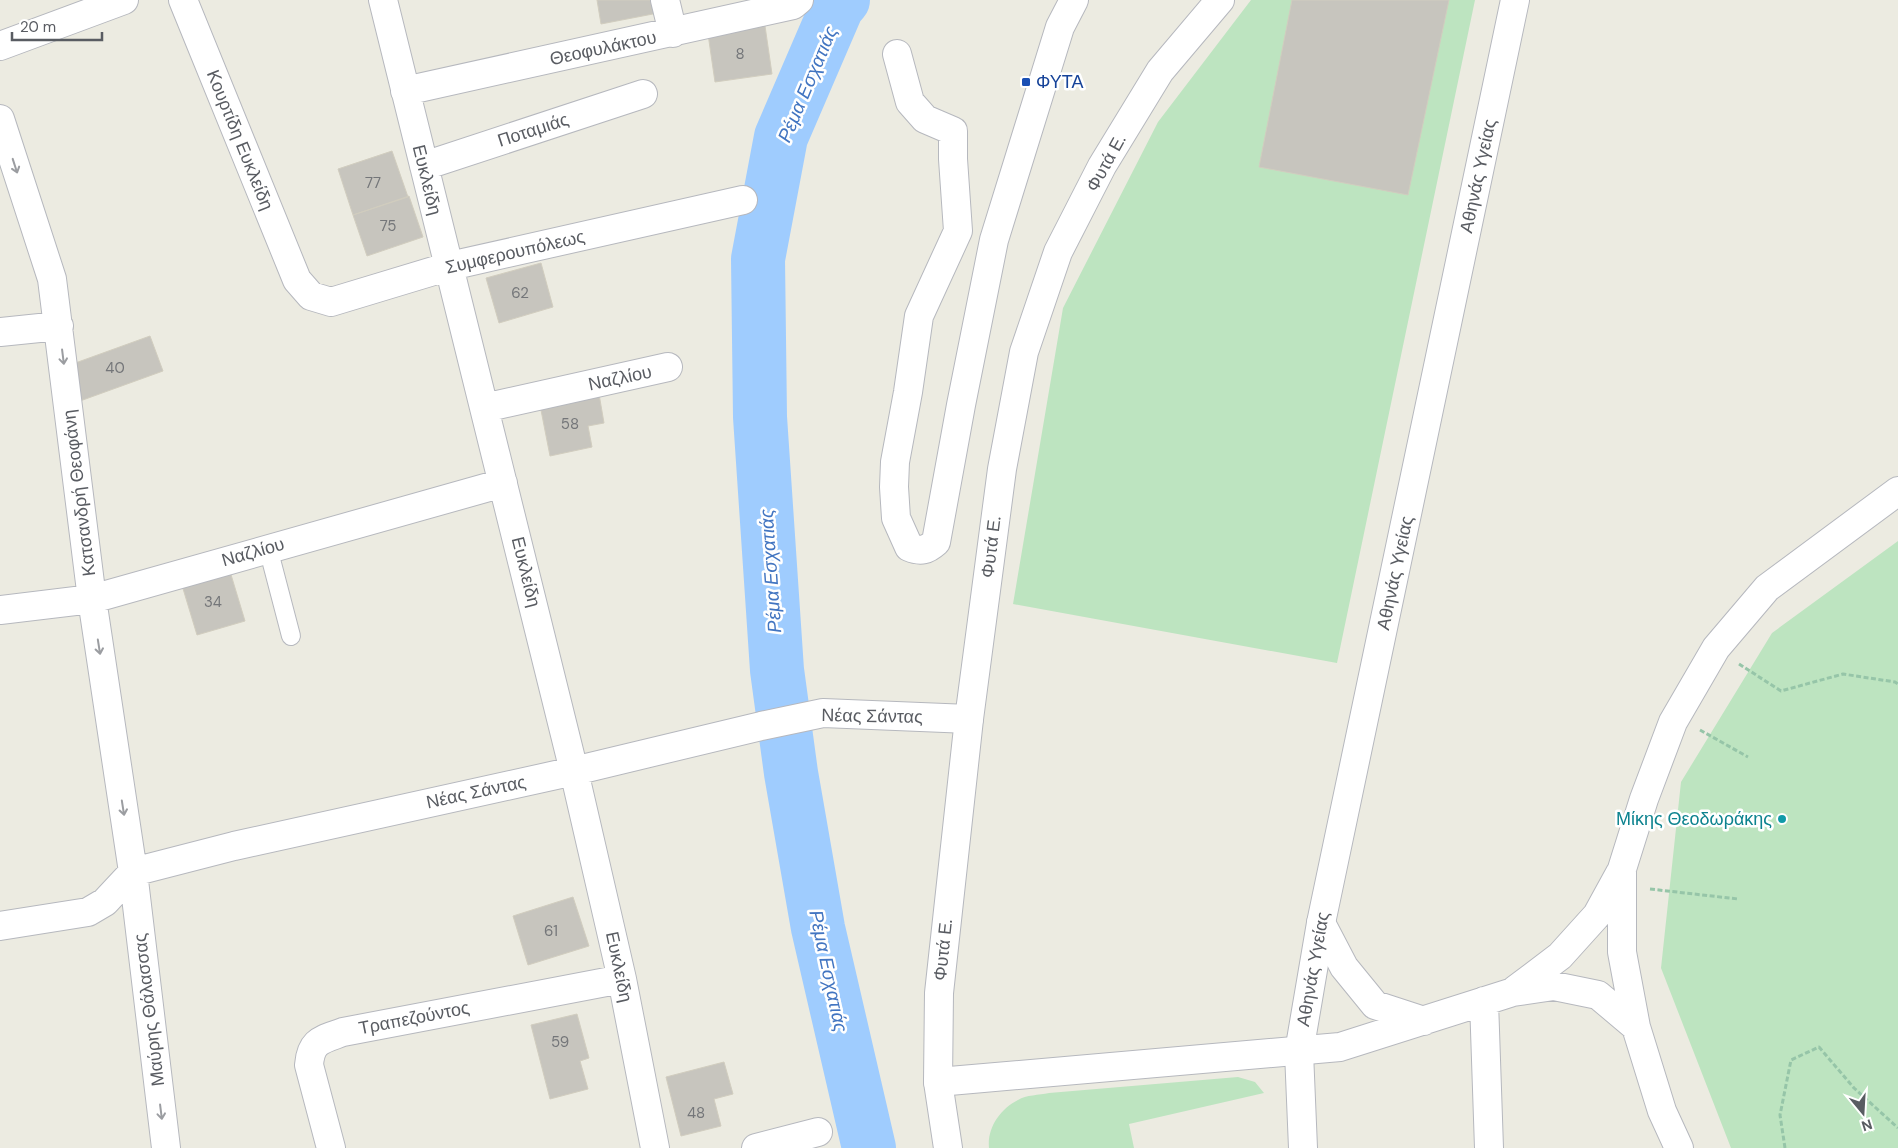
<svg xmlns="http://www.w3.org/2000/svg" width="1898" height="1148" viewBox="0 0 1898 1148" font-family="'DM Sans',sans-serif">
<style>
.green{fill:#bde4c0}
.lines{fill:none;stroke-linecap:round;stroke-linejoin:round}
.river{stroke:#9fccfe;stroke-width:54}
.building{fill:#c7c5be;stroke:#d1cdbf}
.service-casing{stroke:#b6b8be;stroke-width:20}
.minor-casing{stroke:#b6b8be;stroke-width:30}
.tertiary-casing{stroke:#b6b8be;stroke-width:30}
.path{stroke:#96c5a8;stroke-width:3;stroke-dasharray:5 2.5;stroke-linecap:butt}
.service{stroke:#fff;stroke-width:18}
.minor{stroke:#fff;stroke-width:28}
.tertiary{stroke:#fff;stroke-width:28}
.oneway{stroke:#9b9da1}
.transit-dot{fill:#1a4fb4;stroke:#fff;stroke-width:2}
.culture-dot{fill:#0f9aa8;stroke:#fff;stroke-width:2}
.labels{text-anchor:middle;stroke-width:5;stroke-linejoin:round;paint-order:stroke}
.number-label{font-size:15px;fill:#747679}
.street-label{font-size:18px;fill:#595c62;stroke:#fff}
.transit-label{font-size:18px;fill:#164399;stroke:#fff;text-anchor:start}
.culture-label{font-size:18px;fill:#0d838f;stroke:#fff;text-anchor:end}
.water-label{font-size:19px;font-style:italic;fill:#4275c1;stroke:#fff}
</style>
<rect width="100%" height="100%" fill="#ecebe1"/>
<path class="green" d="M1251 0H1475L1337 663 1013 604 1063 308 1158 122Z
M1898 541V1148H1731L1661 968 1681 782 1772 633Z
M1238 1077 1255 1082 1264 1093 1129 1124 1134 1148H989C987 1128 1000 1109 1018 1100 1026 1095 1039 1095 1049 1093Z"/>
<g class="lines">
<path class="river" d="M843 0 837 7 781 137 758 259 760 417 777 670 791 773 818 928 869 1148"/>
</g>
<path class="building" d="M597 0H655L658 13 601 24Z
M1292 0H1449L1408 195 1259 167Z
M765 26 772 74 715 82 708 34Z
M392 151 408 197 353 215 338 169Z
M409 196 423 237 367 256 353 215Z
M541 263 553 307 499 323 486 278Z
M150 336 163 371 80 401 67 366Z
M599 394 604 423 588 426 592 447 550 456 540 405Z
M229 568 245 621 197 635 181 582Z
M573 897 589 946 528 965 513 916Z
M577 1014 589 1058 580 1061 588 1089 550 1099 531 1025Z
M724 1062 733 1094 714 1099 721 1126 681 1136 666 1077Z"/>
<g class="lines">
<defs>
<path id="service" d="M268 548 291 636"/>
<path id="minor" d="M183 0 297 280 311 296 331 302 450 266 743 200
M383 0 574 771 622 979 655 1148
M665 0 673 33
M0 46 124 0
M897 54 910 102 925 119 953 131V159L958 231 919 316 908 392 895 462 894 487 896 518 909 547C921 552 927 550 936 542L961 405 994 240 1060 27 1074 0
M405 91 793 5 799 0
M0 119 52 279 92 599 133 872 166 1148
M424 166 643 94
M0 332 59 326
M484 408 668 367
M0 610 92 599 503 483
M1321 923 1344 967 1375 1005 1424 1021
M0 926 88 912 105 902 133 872 234 846 574 771 761 726 823 713 969 719
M1515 990 1560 956 1597 915 1620 873
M1484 1001 1489 1148
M938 1082 1340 1047 1513 992 1554 986 1598 995 1636 1027
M331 1148 309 1065C311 1040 322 1040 343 1032L622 979
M756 1148 818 1132
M1679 1148 1662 1111 1636 1027 1622 952V869L1644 799 1673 722 1716 648 1767 588 1898 491"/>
<path id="tertiary" d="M948 1148 938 1082 939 993 969 719 1002 469 1024 352 1058 252 1102 166 1160 71 1220 0
M1303 1148 1299 1052 1321 923 1515 0"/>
</defs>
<use href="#service" class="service-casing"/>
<use href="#minor" class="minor-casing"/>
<use href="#tertiary" class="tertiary-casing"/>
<path class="path" d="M1739 664 1781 691 1843 674 1895 682 1898 684
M1700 730 1748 757
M1650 889 1738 899
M1785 1148 1780 1115 1791 1060 1819 1047 1854 1088 1898 1128"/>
<use href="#service" class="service"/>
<use href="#minor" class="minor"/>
<use href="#tertiary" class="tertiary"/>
</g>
<defs><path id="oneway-shaft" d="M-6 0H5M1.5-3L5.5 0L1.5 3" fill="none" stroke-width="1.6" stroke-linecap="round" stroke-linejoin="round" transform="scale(1.25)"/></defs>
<g class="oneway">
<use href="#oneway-shaft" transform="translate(15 166) rotate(72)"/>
<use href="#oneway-shaft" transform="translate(63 357) rotate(83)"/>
<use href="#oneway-shaft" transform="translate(99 647) rotate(81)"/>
<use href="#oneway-shaft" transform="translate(123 808) rotate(81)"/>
<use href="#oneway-shaft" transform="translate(161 1112) rotate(83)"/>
</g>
<rect class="transit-dot" x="1021" y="77" width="10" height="10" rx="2.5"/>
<circle class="culture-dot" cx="1782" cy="819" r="5"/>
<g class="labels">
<g class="number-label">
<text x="740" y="59">8</text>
<text x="373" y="188">77</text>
<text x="388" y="231">75</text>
<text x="520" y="298">62</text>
<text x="115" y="373">40</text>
<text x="570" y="429">58</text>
<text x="213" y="607">34</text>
<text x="551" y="936">61</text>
<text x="560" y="1047">59</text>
<text x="696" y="1118">48</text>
</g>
<g class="street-label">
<text transform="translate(603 48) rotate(-12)" y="6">Θεοφυλάκτου</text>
<text transform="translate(533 130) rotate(-18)" y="6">Ποταμιάς</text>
<text transform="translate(240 140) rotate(68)" y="6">Κουρτίδη Ευκλείδη</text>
<text transform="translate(1106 163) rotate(-61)" y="6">Φυτά Ε.</text>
<text transform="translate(1478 176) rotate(-78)" y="6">Αθηνάς Υγείας</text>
<text transform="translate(427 180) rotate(76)" y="6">Ευκλείδη</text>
<text transform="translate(515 252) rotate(-13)" y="6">Συμφερουπόλεως</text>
<text transform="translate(620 378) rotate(-12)" y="6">Ναζλίου</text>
<text transform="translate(79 493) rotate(-97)" y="6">Κατσανδρή Θεοφάνη</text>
<text transform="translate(991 547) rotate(-83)" y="6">Φυτά Ε.</text>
<text transform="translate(253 552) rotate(-16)" y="6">Ναζλίου</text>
<text transform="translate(526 572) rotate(76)" y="6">Ευκλείδη</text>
<text transform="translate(1395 573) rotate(-78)" y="6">Αθηνάς Υγείας</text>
<text transform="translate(872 716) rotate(1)" y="6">Νέας Σάντας</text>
<text transform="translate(476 792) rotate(-12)" y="6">Νέας Σάντας</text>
<text transform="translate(943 950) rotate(-84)" y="6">Φυτά Ε.</text>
<text transform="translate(619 967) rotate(78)" y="6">Ευκλείδη</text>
<text transform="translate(1313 969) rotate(-80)" y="6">Αθηνάς Υγείας</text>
<text transform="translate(149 1010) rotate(-97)" y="6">Μαύρης Θάλασσας</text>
<text transform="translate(414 1018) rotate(-11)" y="6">Τραπεζούντος</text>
</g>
<g class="transit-label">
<text x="1036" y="88">ΦΥΤΑ</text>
</g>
<g class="culture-label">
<text x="1772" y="825">Μίκης Θεοδωράκης</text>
</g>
<g class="water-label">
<text transform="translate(807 84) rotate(-67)" y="7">Ρέμα Εσχατιάς</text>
<text transform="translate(770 571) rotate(-94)" y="7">Ρέμα Εσχατιάς</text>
<text transform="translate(829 971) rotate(78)" y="7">Ρέμα Εσχατιάς</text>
</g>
</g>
<g transform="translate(1863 1113) rotate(162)" stroke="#ffffff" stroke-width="4" paint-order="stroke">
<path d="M0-4L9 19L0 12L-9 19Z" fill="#595c62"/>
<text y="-8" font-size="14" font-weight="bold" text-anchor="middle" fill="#595c62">N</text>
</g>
<path d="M12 32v8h90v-8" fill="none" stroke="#595c62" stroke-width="2.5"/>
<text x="20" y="32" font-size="15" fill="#595c62" stroke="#ffffff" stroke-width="4" paint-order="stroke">20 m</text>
</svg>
